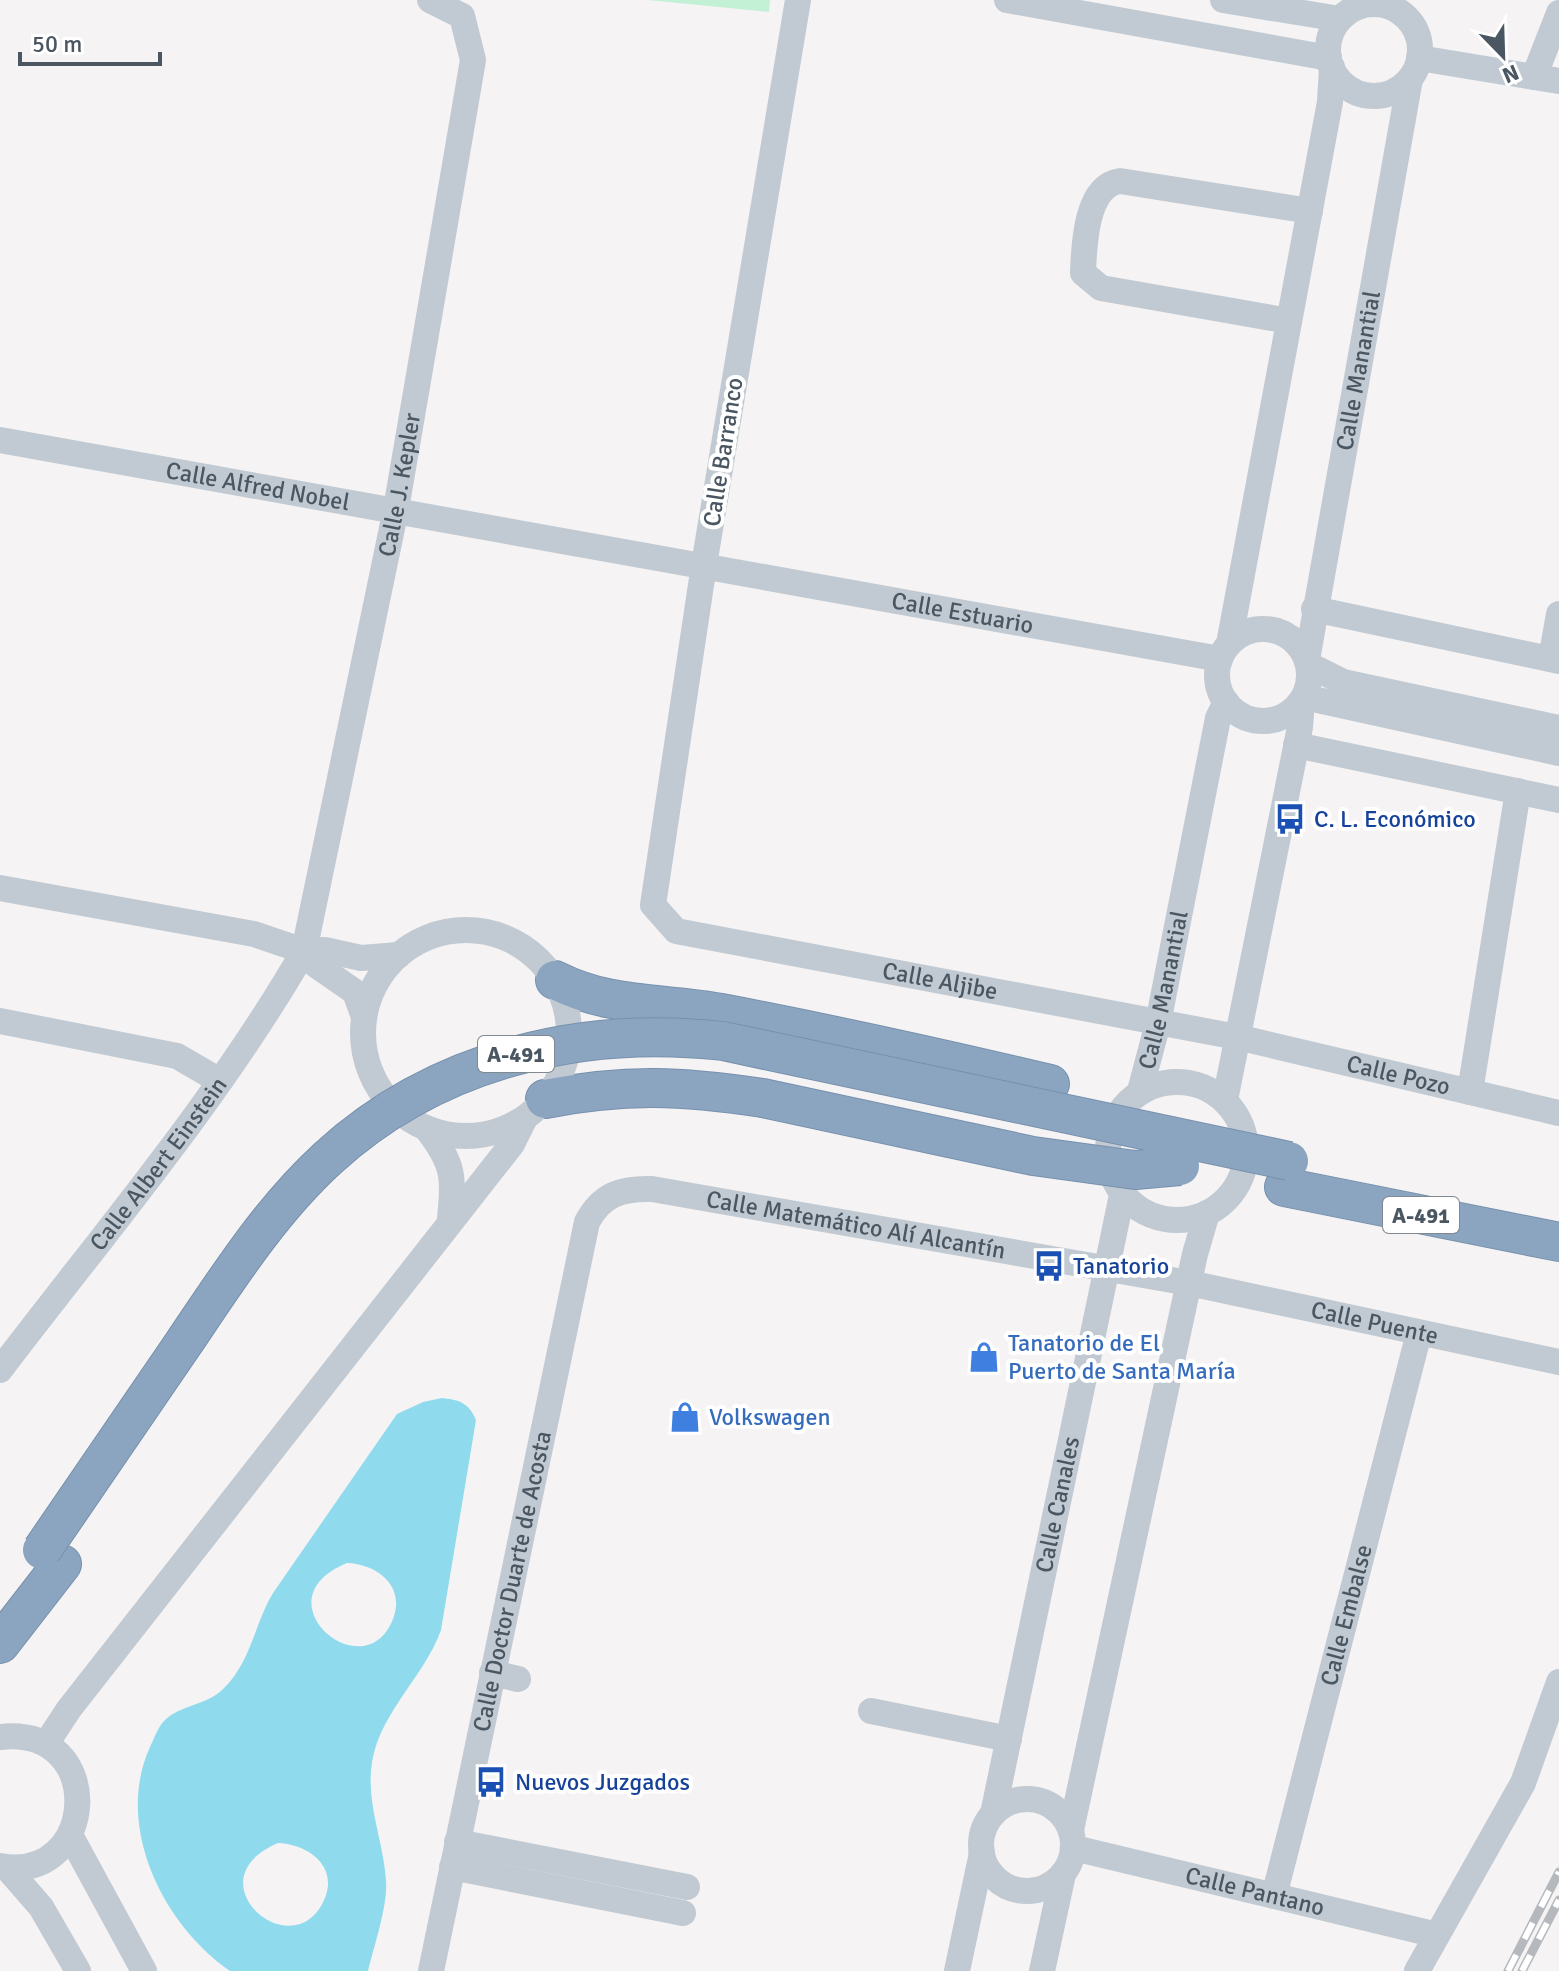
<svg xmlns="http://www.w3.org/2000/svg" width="1559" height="1971" viewBox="0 0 1559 1971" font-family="Signika,sans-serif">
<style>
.green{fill:#c3f1d5}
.water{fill:#90daee;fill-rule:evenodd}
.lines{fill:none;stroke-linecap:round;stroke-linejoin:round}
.highway-casing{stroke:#7690ad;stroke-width:40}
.minor{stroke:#c1cad2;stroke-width:26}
.highway{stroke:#8ba5c1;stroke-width:38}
.rail-casing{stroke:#b5b8bd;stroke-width:9}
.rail{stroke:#fff;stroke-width:6;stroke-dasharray:18;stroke-linecap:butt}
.highway-bridge-casing{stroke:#7690ad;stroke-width:40;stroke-linecap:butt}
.highway-bridge{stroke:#8ba5c1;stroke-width:38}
.labels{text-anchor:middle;stroke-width:8;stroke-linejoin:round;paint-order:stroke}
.shield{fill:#fff;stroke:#808990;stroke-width:2}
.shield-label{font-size:22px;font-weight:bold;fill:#4a5661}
.street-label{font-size:24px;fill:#4a5661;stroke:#fff}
.transit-label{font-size:24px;fill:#164399;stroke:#fff;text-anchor:start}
.shop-label{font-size:24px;fill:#366cbe;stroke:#fff;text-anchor:start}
</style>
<rect width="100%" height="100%" fill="#f5f3f3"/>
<path class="green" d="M648 0H770L769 12Z"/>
<path class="water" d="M442 1398C460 1400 469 1403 476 1420L441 1630C423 1680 375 1716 371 1771 368 1809 384 1844 386 1881 388 1905 374 1946 368 1971H230C163 1925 114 1826 150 1747 154 1739 158 1727 164 1721 179 1705 208 1705 223 1689 251 1662 254 1625 273 1593L397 1414 423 1402ZM347 1563C376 1564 406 1585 393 1619 365 1692 256 1600 347 1563ZM278 1843C307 1844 338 1865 325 1898 295 1971 189 1881 278 1843Z"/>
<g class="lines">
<defs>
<path id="highway" d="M555 980C610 1008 661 1002 721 1013 831 1034 940 1058 1050 1084
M545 1099C627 1083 682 1086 763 1098
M1284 1187 1559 1242
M0 1644 62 1564"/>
</defs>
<use href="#highway" class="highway-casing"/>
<g class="minor">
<path id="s1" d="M798 0 704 565 653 905 676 931 1237 1037 1559 1113"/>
<path d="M1007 0 1329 58"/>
<path d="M1223 0 1340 19"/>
<circle cx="1374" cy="50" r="46"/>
<path d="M1419 58 1559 81"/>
<path d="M1534 77 1559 13"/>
<path d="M1289 321 1101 288 1083 273C1084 244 1086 186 1120 181L1310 211"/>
<path id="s2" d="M0 440 1220 659"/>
<path d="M1314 609 1559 661"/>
<circle cx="1263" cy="675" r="46"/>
<path d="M1229 644 1330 102 1332 67"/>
<path d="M1551 659 1559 614"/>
<path id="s3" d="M1307 660 1410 79"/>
<path d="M1309 665 1343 682 1559 728"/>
<path d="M1304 697 1559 753"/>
<path d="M1296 745 1559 800"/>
<path d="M0 888 254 934 304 951 325 950 361 958 399 955"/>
<circle cx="466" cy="1033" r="103"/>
<path d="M304 951 316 965 355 992 364 1017"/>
<path d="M0 1021 177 1056 220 1081"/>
<circle cx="1177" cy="1151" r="69"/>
<path id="s4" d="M1140 1091 1158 1023 1218 718 1226 702"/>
<path d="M1470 1092 1518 791"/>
<path d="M1225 1100 1300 727 1302 701"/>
<path d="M427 1129C454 1164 454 1176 450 1219"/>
<path id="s5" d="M0 1370C104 1233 218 1100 304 951L396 509 473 60 462 16 430 0"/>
<path d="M492 1673 518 1679"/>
<path d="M871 1711 1009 1739"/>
<path d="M0 1737C108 1725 98 1884 0 1866"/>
<path d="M46 1744 69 1709 512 1144 525 1118"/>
<circle cx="1027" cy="1845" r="46"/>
<path id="s6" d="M993 1814 1122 1195"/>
<path d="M1071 1830 1195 1254 1207 1213"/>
<path d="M70 1835 144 1971"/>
<path d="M457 1842 687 1887"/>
<path id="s7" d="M1074 1848 1437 1935"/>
<path d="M452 1867 683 1913"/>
<path d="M7 1868 41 1907 78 1971"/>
<path id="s8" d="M1274 1896 1419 1333"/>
<path id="s9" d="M431 1971 587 1222C602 1194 622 1188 652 1189L1189 1283 1559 1362"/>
<path d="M957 1971 982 1853"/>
<path d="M1042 1971 1063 1874"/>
<path d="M1417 1971 1523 1783 1559 1682"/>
</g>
<use href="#highway" class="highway"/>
<defs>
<path id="rail" d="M1508 1971 1559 1872
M1522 1971 1559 1900"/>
</defs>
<use href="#rail" class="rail-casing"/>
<use href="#rail" class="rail"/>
<defs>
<path id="highway-bridge" d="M763 1098 1033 1156 1135 1170 1180 1166
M42 1550C89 1481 136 1413 183 1344 227 1279 270 1211 328 1158 436 1059 581 1025 723 1041L1289 1161"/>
</defs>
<use href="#highway-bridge" class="highway-bridge-casing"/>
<use href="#highway-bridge" class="highway-bridge"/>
</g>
<defs>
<symbol id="bus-bare" viewBox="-9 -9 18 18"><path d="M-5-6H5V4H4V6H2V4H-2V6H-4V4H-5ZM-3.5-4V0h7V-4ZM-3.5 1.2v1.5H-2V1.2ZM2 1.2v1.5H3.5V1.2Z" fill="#1a4fb4" stroke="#fff" stroke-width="2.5" paint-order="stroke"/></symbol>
<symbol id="shop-bare" viewBox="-9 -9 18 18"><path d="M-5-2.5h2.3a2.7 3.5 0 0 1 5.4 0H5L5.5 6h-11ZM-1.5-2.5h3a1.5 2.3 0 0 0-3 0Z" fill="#3f7fe0" stroke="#fff" stroke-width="2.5" paint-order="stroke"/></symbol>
</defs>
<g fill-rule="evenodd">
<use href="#bus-bare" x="1268" y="797" width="44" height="44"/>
<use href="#bus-bare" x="1027" y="1244" width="44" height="44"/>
<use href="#shop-bare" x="962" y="1335" width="44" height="44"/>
<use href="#shop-bare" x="663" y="1395" width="44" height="44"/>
<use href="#bus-bare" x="469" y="1760" width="44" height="44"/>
</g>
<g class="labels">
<g class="shield">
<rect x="478" y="1036" width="76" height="36" rx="6"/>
<rect x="1383" y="1197" width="76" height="36" rx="6"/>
</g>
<g class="shield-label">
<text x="516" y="1062">A-491</text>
<text x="1421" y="1223">A-491</text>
</g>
<g class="street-label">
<text dy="8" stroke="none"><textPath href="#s3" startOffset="294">Calle Manantial</textPath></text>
<text transform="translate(723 452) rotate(-81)" y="8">Calle Barranco</text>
<text dy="8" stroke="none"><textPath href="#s5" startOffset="994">Calle J. Kepler</textPath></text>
<text dy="8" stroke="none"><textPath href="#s2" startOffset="262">Calle Alfred Nobel</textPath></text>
<text dy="8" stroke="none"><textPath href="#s2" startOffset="978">Calle Estuario</textPath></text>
<text dy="8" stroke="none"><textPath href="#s1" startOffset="1220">Calle Aljibe</textPath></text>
<text dy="8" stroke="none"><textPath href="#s4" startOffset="104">Calle Manantial</textPath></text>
<text dy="8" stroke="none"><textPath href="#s1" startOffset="1688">Calle Pozo</textPath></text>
<text dy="8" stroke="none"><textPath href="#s5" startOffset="260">Calle Albert Einstein</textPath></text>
<text dy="8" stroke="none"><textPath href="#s9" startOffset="1050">Calle Matemático Alí Alcantín</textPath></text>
<text dy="8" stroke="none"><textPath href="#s9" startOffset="1578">Calle Puente</textPath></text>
<text dy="8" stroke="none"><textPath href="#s6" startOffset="316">Calle Canales</textPath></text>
<text dy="8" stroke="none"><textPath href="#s9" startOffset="398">Calle Doctor Duarte de Acosta</textPath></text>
<text dy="8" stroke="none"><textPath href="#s8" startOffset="290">Calle Embalse</textPath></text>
<text dy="8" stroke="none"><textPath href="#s7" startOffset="186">Calle Pantano</textPath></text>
</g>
<g class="transit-label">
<text x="1314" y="827">C. L. Económico</text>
<text x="1073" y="1274">Tanatorio</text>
<text x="515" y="1790">Nuevos Juzgados</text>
</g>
<g class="shop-label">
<text x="1008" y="1351">Tanatorio de El<tspan x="1008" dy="28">Puerto de Santa María</tspan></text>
<text x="709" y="1425">Volkswagen</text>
</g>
</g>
<g transform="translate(1503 56) rotate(157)" stroke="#ffffff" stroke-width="6" paint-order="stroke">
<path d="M0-6L14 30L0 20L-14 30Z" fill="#4a5661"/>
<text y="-12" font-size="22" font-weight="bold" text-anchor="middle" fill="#4a5661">N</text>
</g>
<path d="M20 52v12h140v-12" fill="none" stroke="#4a5661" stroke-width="4"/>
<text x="32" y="52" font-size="24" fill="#4a5661" stroke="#ffffff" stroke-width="6" paint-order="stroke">50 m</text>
</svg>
